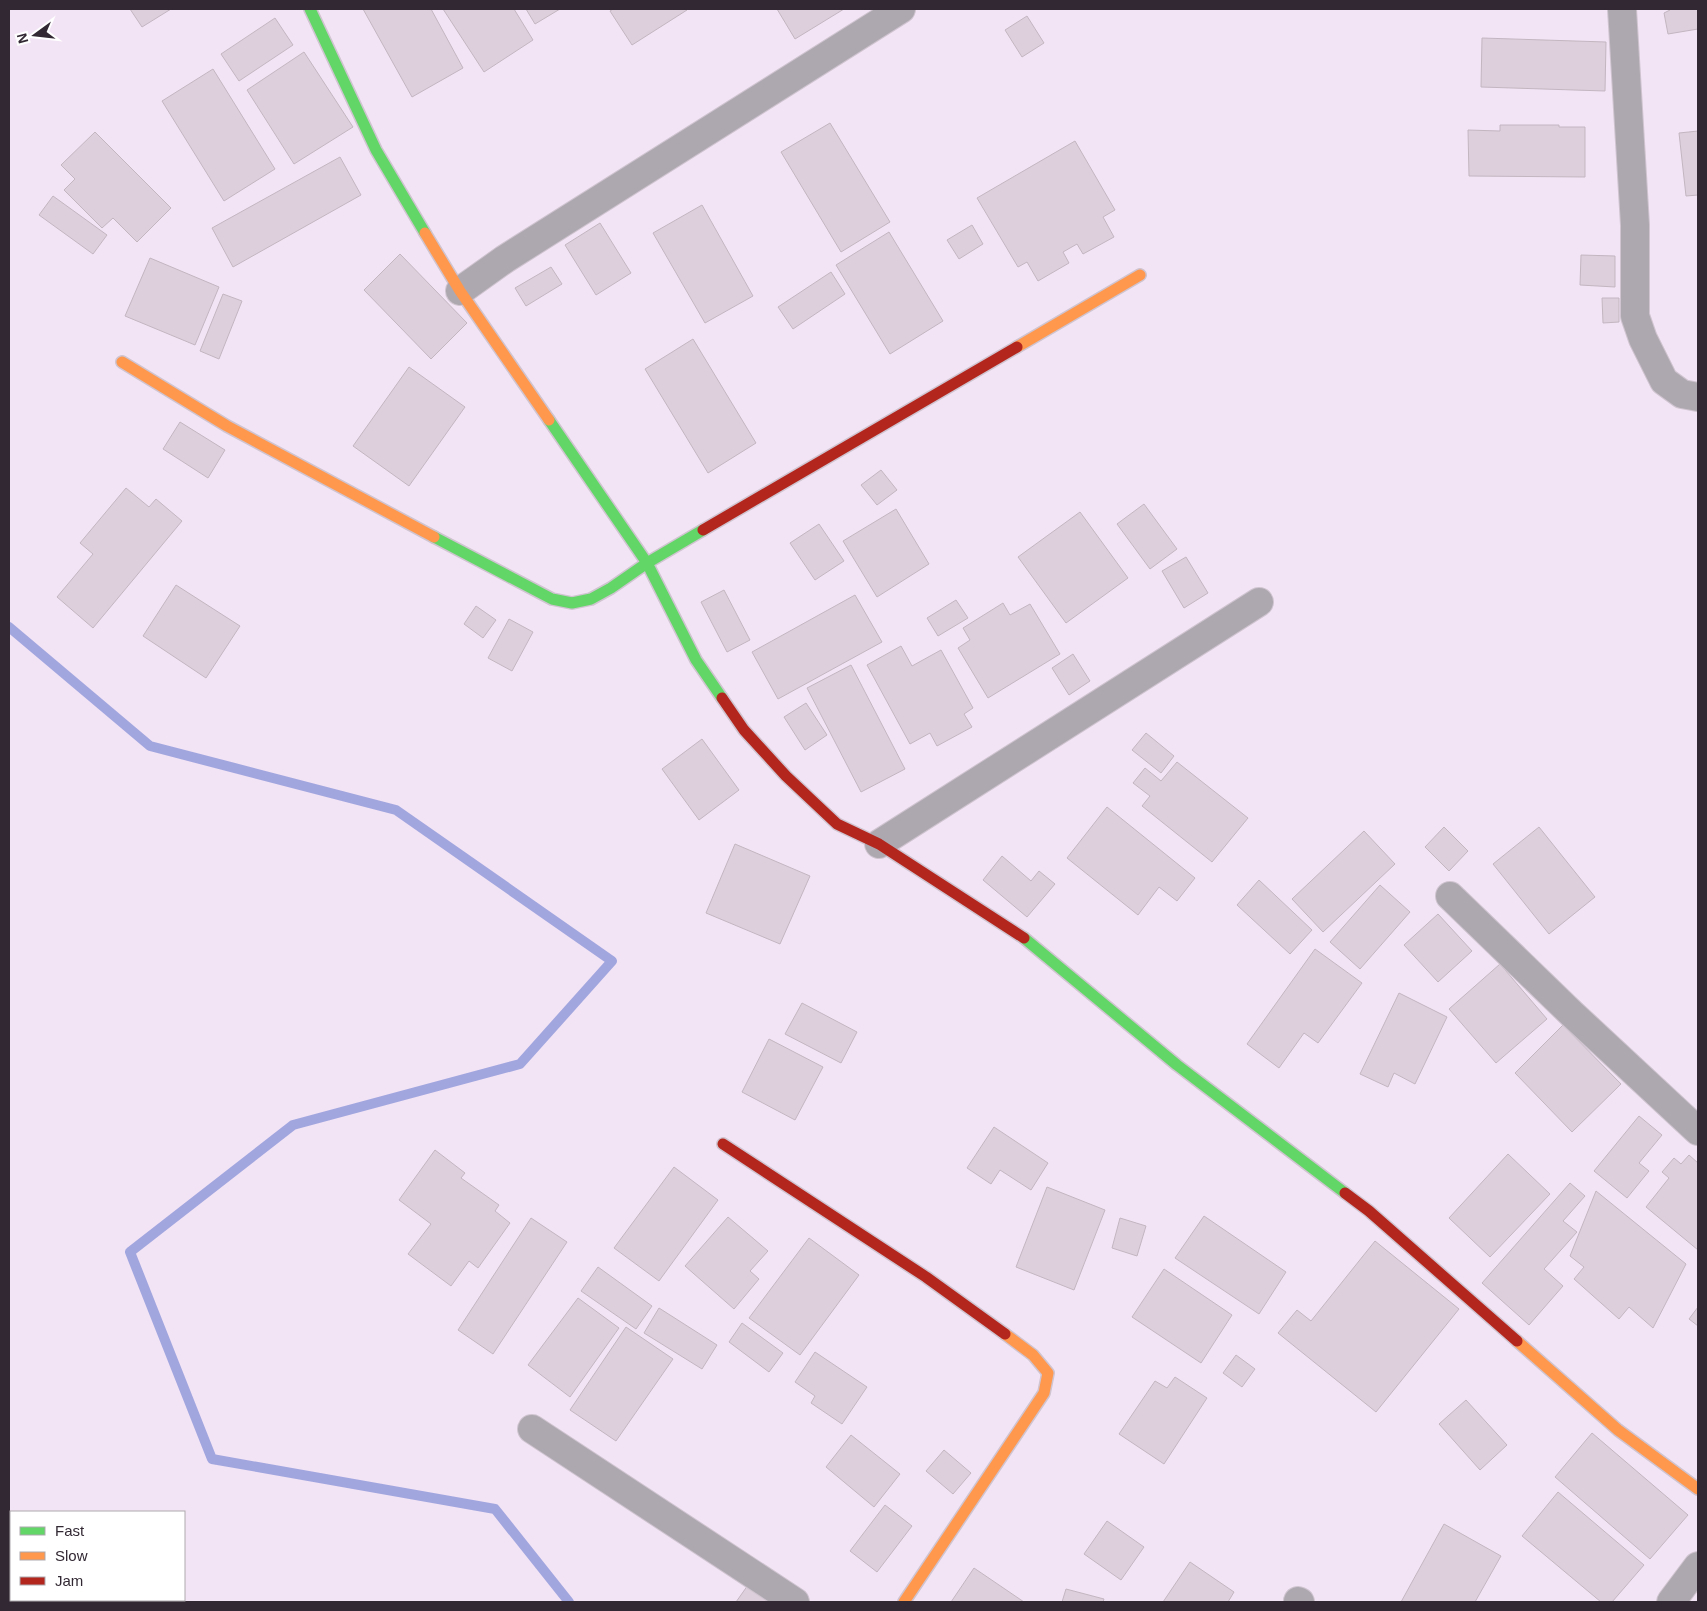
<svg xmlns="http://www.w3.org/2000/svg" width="1707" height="1611" viewBox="0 0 1707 1611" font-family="Helvetica,sans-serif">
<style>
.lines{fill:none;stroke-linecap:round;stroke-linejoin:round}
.stream{stroke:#a2a6df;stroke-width:10}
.building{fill:#ddcfdb;stroke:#c3b6c1}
.street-casing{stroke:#cfc4d0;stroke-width:30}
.fast-casing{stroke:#cfc4d0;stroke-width:14}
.slow-casing{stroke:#cfc4d0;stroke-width:14}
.jam-casing{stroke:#cfc4d0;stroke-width:14}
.street{stroke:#ada8b0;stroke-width:28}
.fast{stroke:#63d668;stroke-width:11}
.slow{stroke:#ff974d;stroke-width:11}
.jam{stroke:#b3261e;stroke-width:11}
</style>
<rect width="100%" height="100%" fill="#f3e4f5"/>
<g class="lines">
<path class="stream" d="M9 627 150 746 396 810 612 961 520 1064 293 1125 130 1252 212 1459 495 1509 569 1602"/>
</g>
<path class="building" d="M130 9H171L142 27Z
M363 9H431L463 68 412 97Z
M443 9H514L533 40 484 72Z
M526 9H560L535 24Z
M613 9H686L687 10 632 45 610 11Z
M777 9H844L795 39Z
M1669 9H1698V29L1668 34 1664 13 1670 10Z
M1027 16 1044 43 1022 57 1005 30Z
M275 18 293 45 239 81 221 54Z
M1482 38 1606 42 1605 91 1481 87Z
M304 52 353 127 294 164 247 90Z
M213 69 275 169 224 201 162 101Z
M830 123 890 222 841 252 781 152Z
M1500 125H1559V127H1585V177L1469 176 1468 130 1500 131Z
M1698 131V195L1686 196 1679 133Z
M95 132 171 208 137 242 113 218 102 228 64 190 75 179 61 165Z
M1075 141 1115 210 1103 217 1114 237 1083 254 1077 244 1063 252 1069 263 1038 281 1027 262 1018 267 977 198Z
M340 157 361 195 233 267 212 228Z
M53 196 107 235 93 254 39 215Z
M702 205 753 296 705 323 653 233Z
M600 223 631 273 596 295 565 245Z
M972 225 983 244 959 259 947 240Z
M889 232 943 321 890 354 836 265Z
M400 254 467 323 431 359 364 290Z
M1581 255 1615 256V287L1580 285Z
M150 258 219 287 195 345 125 316Z
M551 267 562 284 526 306 515 288Z
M831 272 845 294 793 329 778 307Z
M223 294 242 301 219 359 200 351Z
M1602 298H1619V322L1603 323Z
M693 339 756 443 708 473 645 369Z
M409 367 465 407 409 486 353 446Z
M180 422 225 450 208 478 163 449Z
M881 470 897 490 877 505 861 485Z
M126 488 149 507 156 499 182 521 93 628 57 597 93 554 80 543Z
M1144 504 1177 549 1150 569 1117 524Z
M896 509 929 564 877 597 843 541Z
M1080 512 1128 578 1066 623 1018 557Z
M819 524 844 561 815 580 790 543Z
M1186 557 1208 593 1184 608 1162 571Z
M176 585 240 626 206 678 143 636Z
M724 590 750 640 727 652 701 602Z
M855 595 882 642 778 699 752 652Z
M956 600 968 618 938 636 927 618Z
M1003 603 1010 615 1030 604 1060 654 988 698 958 648 970 640 963 628Z
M476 606 496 620 483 638 464 624Z
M509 619 533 632 512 671 488 658Z
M901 646 912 666 941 650 973 708 964 714 972 727 937 746 930 733 910 744 867 665Z
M1073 654 1090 681 1069 695 1052 668Z
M851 665 905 769 861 792 807 688Z
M806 703 827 735 805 750 784 717Z
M1146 733 1174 756 1161 773 1132 750Z
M702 739 739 790 699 820 662 769Z
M1177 762 1248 818 1212 862 1142 806 1150 796 1133 783 1145 768 1161 781Z
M1107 807 1195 878 1177 901 1159 887 1138 915 1067 858Z
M1444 827 1468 851 1449 871 1425 847Z
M1539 827 1595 897 1549 934 1493 864Z
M1364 831 1395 864 1323 932 1292 899Z
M735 844 810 876 780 944 706 913Z
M1002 856 1031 881 1039 871 1055 884 1027 917 983 880Z
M1259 880 1312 930 1290 954 1237 905Z
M1380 885 1410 912 1360 969 1330 942Z
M1438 914 1472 951 1438 982 1404 945Z
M1315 949 1362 983 1318 1043 1304 1033 1279 1068 1247 1044Z
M1500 964 1547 1019 1496 1063 1449 1009Z
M1399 993 1447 1017 1415 1084 1394 1073 1388 1087 1360 1074Z
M802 1003 857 1032 841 1063 785 1034Z
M1563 1025 1621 1084 1572 1132 1515 1073Z
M769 1039 823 1067 795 1120 742 1092Z
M1639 1116 1662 1135 1639 1163 1649 1171 1627 1198 1594 1171Z
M994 1127 1048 1163 1031 1190 1000 1170 991 1184 967 1168Z
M435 1150 465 1173 461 1178 499 1205 495 1211 510 1223 478 1268 469 1261 451 1286 408 1254 431 1224 399 1200Z
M1508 1154 1550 1194 1490 1257 1449 1218Z
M1689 1155 1698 1163V1250L1646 1207 1669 1178 1662 1172 1674 1158 1681 1164Z
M674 1167 718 1200 659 1281 614 1248Z
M1570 1183 1585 1196 1563 1221 1577 1232 1544 1269 1563 1286 1529 1325 1482 1283Z
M1047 1187 1105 1210 1074 1290 1016 1267Z
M1596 1191 1686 1264 1653 1328 1629 1307 1619 1319 1574 1279 1584 1267 1570 1256Z
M1204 1216 1286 1272 1259 1314 1175 1258Z
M728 1217 768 1251 750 1271 759 1279 734 1309 685 1266Z
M531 1218 567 1242 493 1354 458 1330Z
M1120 1218 1146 1226 1137 1256 1112 1248Z
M809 1238 859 1275 800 1355 749 1318Z
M1375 1241 1459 1309 1376 1412 1278 1333 1297 1310 1311 1321Z
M598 1267 652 1306 636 1329 581 1291Z
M1164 1269 1232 1315 1201 1363 1132 1317Z
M578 1298 619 1328 570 1397 528 1365Z
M1698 1307V1326L1689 1319Z
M659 1308 717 1345 702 1369 644 1333Z
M742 1323 783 1353 769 1372 729 1342Z
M626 1327 673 1359 616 1441 570 1410Z
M815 1352 867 1387 842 1424 811 1403 815 1396 795 1382Z
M1236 1355 1255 1369 1242 1387 1223 1373Z
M1175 1377 1207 1398 1164 1464 1119 1434 1155 1381 1167 1388Z
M1466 1400 1507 1445 1480 1470 1439 1424Z
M1592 1433 1688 1515 1650 1559 1555 1477Z
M851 1435 900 1474 874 1507 826 1467Z
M944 1450 971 1473 953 1494 926 1471Z
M1558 1492 1644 1565 1612 1602H1601L1522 1536Z
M885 1505 912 1526 877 1572 850 1551Z
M1107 1521 1144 1547 1121 1580 1084 1554Z
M1444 1524 1501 1556 1475 1602H1401Z
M1190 1562 1234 1592 1228 1602H1163Z
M974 1568 1024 1602H951Z
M748 1585 774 1602H736Z
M1066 1589 1104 1599 1103 1602H1062Z"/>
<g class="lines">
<defs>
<path id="street" d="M1622 9 1635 225V316L1643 339 1664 381 1682 394 1698 397
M460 291 505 259 901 9
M879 844 1259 602
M1450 896 1571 1013 1698 1131
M532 1429 795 1602
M1298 1601 1300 1602
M1671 1602 1698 1566"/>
<path id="fast" d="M310 9 376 150 425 233
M549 420 647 563 696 660 722 698
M434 537 552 599 572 603 591 599 611 588 647 563 703 530
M1024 938 1177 1065 1345 1193"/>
<path id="slow" d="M425 233 460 291 549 420
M1017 347 1140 275
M122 362 227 426 434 537
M1517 1341 1618 1430 1698 1489
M904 1602 1044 1393 1048 1373 1033 1355 1005 1334"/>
<path id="jam" d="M703 530 1017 347
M722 698 744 730 786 776 837 824 879 844 1024 938
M723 1144 926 1277 1005 1334
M1345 1193 1369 1211 1517 1341"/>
</defs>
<use href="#street" class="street-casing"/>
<use href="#fast" class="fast-casing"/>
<use href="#slow" class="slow-casing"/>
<use href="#jam" class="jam-casing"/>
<use href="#street" class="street"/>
<use href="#fast" class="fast"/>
<use href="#slow" class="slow"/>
<use href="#jam" class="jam"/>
</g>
<rect width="1707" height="1611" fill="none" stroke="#322833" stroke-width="20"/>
<rect x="10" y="1511" width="175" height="90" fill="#ffffff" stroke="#ada9ad"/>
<rect x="20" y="1527" width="25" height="8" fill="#63d668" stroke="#ada9ad"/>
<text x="55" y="1536" font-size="15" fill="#322833">Fast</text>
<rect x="20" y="1552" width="25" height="8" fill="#ff974d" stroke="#ada9ad"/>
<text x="55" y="1561" font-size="15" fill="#322833">Slow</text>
<rect x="20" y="1577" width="25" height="8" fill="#b3261e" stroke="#ada9ad"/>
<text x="55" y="1586" font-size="15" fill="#322833">Jam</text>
<g transform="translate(35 35) rotate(255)" stroke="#ffffff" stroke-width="4" paint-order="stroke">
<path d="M0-4L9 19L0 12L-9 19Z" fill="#322833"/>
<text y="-8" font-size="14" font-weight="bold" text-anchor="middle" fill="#322833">N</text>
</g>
</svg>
